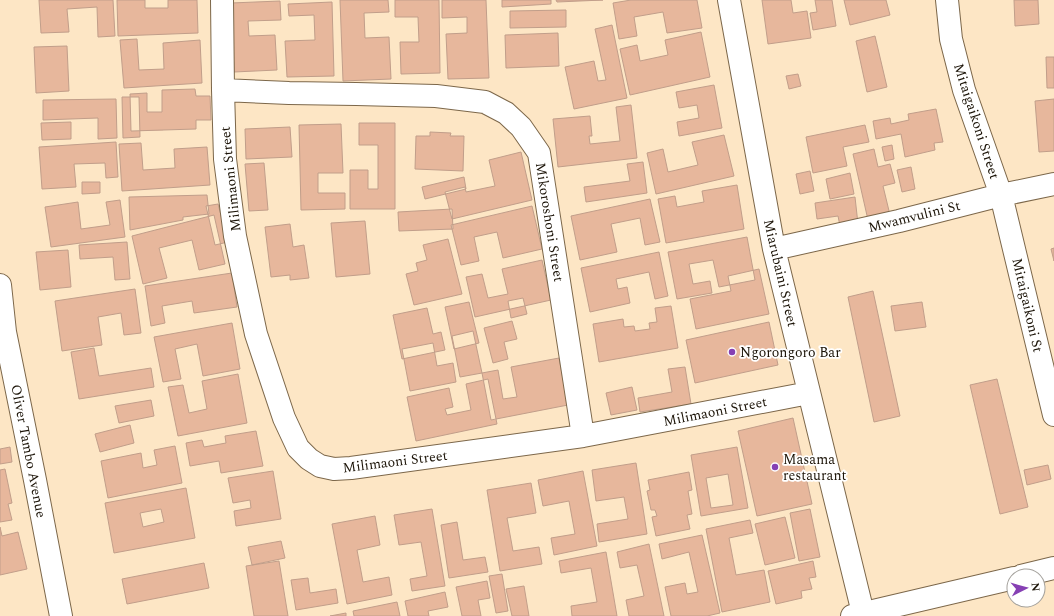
<svg xmlns="http://www.w3.org/2000/svg" width="1054" height="616" viewBox="0 0 1054 616" font-family="Spectral,serif">
<style>
.building{fill:#e7b79c;stroke:#c19e8a;fill-rule:evenodd}
.lines{fill:none;stroke-linecap:round;stroke-linejoin:round}
.minor-casing{stroke:#7c674a;stroke-width:24}
.major-casing{stroke:#7c674a;stroke-width:24}
.minor{stroke:#fff;stroke-width:22}
.major{stroke:#fff;stroke-width:22}
.poi-dot{fill:#8640b4;stroke:#fff;stroke-width:1.5}
.labels{text-anchor:middle;stroke-width:3.5;stroke-linejoin:round;paint-order:stroke}
.street-label{font-size:14px;fill:#1b1307;stroke:#fff}
.poi-label{font-size:14px;fill:#1b1307;stroke:#fff;text-anchor:start}
</style>
<rect width="100%" height="100%" fill="#fde6c5"/>
<path class="building" d="M39 0H113L115 36 98 37 97 7 67 9 69 32 41 33Z
M117 0H145V8H168V0H197L198 33 118 36Z
M340 0H388L389 12 364 13 365 38 389 37 391 79 343 81Z
M395 0H439L440 73 401 74 400 42H419L418 17H395Z
M442 0H486L489 78 448 79 446 34 467 33V17L442 18Z
M502 0H551V4L502 7Z
M556 0H603L557 2Z
M631 0H697L702 28 667 33 663 12 634 17 637 36 619 39 613 3Z
M762 0H791L793 13 807 11 811 38 768 44Z
M815 0H832L836 26 813 30 810 13 817 12Z
M844 0H886L890 15 850 25Z
M1014 0H1038L1039 24 1015 26Z
M280 1 281 20 248 21 249 36 275 35 277 70 234 72 231 3Z
M332 2 334 76 287 77 285 41 315 40 314 15 289 16 288 4Z
M566 10V27L510 28V11Z
M612 25 627 98 574 109 565 67 594 61 598 81 606 80 595 29Z
M701 32 710 77 630 95 620 49 637 45 640 61 668 55 665 40Z
M558 33 559 66 506 68 505 35Z
M875 36 887 87 867 92 856 41Z
M137 39 139 70 164 69 163 43 200 40 202 83 124 88 120 40Z
M67 46 69 91 36 93 34 47Z
M1046 57H1054V88H1047Z
M798 74 801 86 789 89 786 76Z
M714 85 722 128 679 136 677 122 699 118 697 105 679 108 676 92Z
M195 89 196 96H210L211 120H196V129L131 131 130 94 147 93V112H162V90Z
M122 97H139L140 137 123 138Z
M116 99 117 138 98 139V118L43 120V100Z
M1054 99V151L1039 152 1035 101Z
M631 105 637 158 558 167 553 119 590 116 592 136H589L590 144 620 141 616 107Z
M936 109 943 142 934 143 935 150 905 157 901 134 876 139 873 121 890 118 891 124 909 120 908 114Z
M71 122V139L42 140 41 123Z
M359 123H395V209H350V170H368V189H378V145H359Z
M341 124 343 173H318V193H345V209L301 210 299 125Z
M865 125 869 142 843 147 847 166 813 173 806 137Z
M290 127 292 157 246 159 245 129Z
M430 132 451 133 450 136H464L463 171 415 169 416 136H430Z
M724 135 734 176 656 194 647 153 663 149 668 172 698 165 692 142Z
M116 142 118 177 106 178 105 163 74 164 76 187 42 189 39 147Z
M141 143 143 170 175 168 174 149 207 147 210 185 122 191 119 144Z
M892 145 894 159 885 161 882 147Z
M874 149 878 167 890 164 895 183 883 186 890 215 868 220 853 154Z
M521 152 532 200 452 219 445 192 465 187 466 192 495 186 489 160Z
M643 162 647 193 586 202 584 187 630 181 627 164Z
M264 163 268 210 249 211 245 164Z
M911 167 915 189 902 192 897 170Z
M810 171 814 191 800 194 796 174Z
M850 173 854 194 830 199 826 179Z
M464 177 466 189 425 199 422 187Z
M82 182H100V193L82 194Z
M737 185 744 229 666 243 658 199 675 196 677 207 704 202 702 191Z
M207 195 209 214 183 217V220L130 230 129 197Z
M855 197 858 224 840 226 838 216 817 219 815 203Z
M650 199 660 242 645 245 640 218 611 224 617 252 580 260 571 216Z
M120 200 125 237 51 247 45 207 78 202 81 229 110 225 106 202Z
M218 204 228 242 215 245 206 206Z
M532 206 542 249 503 258 497 232 474 237 479 261 461 265 451 225Z
M452 209 453 229 399 231 398 212Z
M214 215 225 264 199 270 192 240 159 248 167 278 143 284 132 236Z
M365 221 370 274 336 277 331 223Z
M290 224 293 247 304 245 309 278 290 280V275L271 277 265 227Z
M747 237 755 280 719 287 713 260 689 264 693 284 710 281 712 293 677 299 668 252Z
M448 239 462 294 414 305 406 274 418 271 416 263 427 260 423 245Z
M127 242 130 279 115 280 113 257 80 259 79 245Z
M1054 248V261L1051 249Z
M68 250 71 287 40 290 36 252Z
M659 252 668 296 655 299 649 272 616 279 618 289 627 287 630 303 590 312 581 268Z
M542 260 551 300 475 317 466 277 482 274 488 298 508 294 502 269Z
M759 269 769 314 696 329 690 299 731 291 728 276Z
M232 273 237 307 194 313 192 301 162 306 165 323 151 326 145 286Z
M135 289 141 333 124 335 121 313 98 317 102 345 62 351 55 301Z
M873 291 900 416 874 422 848 297Z
M523 298 527 314 511 318 508 301Z
M469 302 479 343 454 349 445 307Z
M922 302 926 327 895 331 891 306Z
M671 306 678 348 599 362 593 324 623 319 624 327 634 326 635 331 650 329 649 323 657 322 655 308Z
M427 308 433 334 441 332 445 350 402 359 393 315Z
M512 321 517 339 504 342 508 359 493 363 484 328Z
M769 322 778 365 695 383 686 340Z
M232 323 240 369 203 376 197 344 175 349 181 379 163 382 154 337Z
M473 331 482 373 460 377 452 336Z
M433 343 437 366 453 363 456 382 410 391 402 349Z
M94 348 99 376 151 368 154 387 79 399 71 352Z
M559 358 568 405 491 420 482 373 498 370 503 399 517 397 511 367Z
M685 367 691 404 640 412 638 398 672 392 668 369Z
M238 374 247 423 178 436 168 387 183 385 189 413 207 409 202 381Z
M488 379 497 424 416 441 407 397 449 388 453 407 445 409 447 415 471 410 466 384Z
M997 379 1028 507 1000 514 970 385Z
M632 387 637 410 611 415 606 393Z
M151 400 154 416 119 423 115 406Z
M793 418 812 504 757 516 738 431Z
M130 425 134 443 100 452 95 434Z
M256 431 263 466 221 473 219 461 190 466 186 443 202 440 204 447 226 443 225 436Z
M175 446 182 483 108 498 101 461 141 453 143 468 157 465 154 450Z
M10 447 12 462 0 464V449Z
M737 447 748 508 701 516 691 455ZM728 474 733 505 711 508 706 478Z
M636 463 647 534 599 542 597 524 628 519 624 497 596 501 592 470Z
M1048 465 1051 479 1027 485 1024 470Z
M5 469 12 503 8 504 12 520 0 522V470Z
M273 471 281 519 236 526 234 511 251 508 250 500 233 503 228 478Z
M583 471 597 546 554 555 551 538 575 534 569 501 543 506 538 480Z
M689 472 692 490 688 491 692 514 687 515 690 529 656 536 652 517 657 516 655 510H651L647 491 650 490 648 480Z
M531 483 536 513 507 518 513 551 539 547 542 564 500 571 487 490Z
M186 488 195 538 114 553 105 503ZM161 509 164 522 143 527 140 513Z
M432 509 445 586 412 591 410 579 427 576 421 542 399 545 394 515Z
M810 509 820 557 799 561 790 513Z
M375 516 380 545 357 550 363 582 389 577 392 595 347 604 332 524Z
M785 517 795 558 765 565 755 524Z
M750 520 753 533 729 538 736 575 764 570 770 602 722 612 706 529Z
M457 522 463 560 485 557 488 572 449 578 441 525Z
M0 527 2 536 18 532 27 569 0 575Z
M702 535 720 613 707 616H671L665 587 685 583 687 594 698 592 689 552 662 559 659 544Z
M281 541 285 558 252 565 248 547Z
M649 544 664 616H629L626 600 644 596 637 565 620 568 617 552Z
M606 552 617 616H572L571 606 597 602 591 568 561 573 559 561Z
M279 561 288 616H254L246 566Z
M813 561 816 577 809 578 812 589 801 591 802 598 776 604 768 571Z
M204 563 209 588 127 604 122 579Z
M502 574 508 611 496 613 489 576Z
M308 578 310 593 336 589 338 603 296 610 291 580Z
M487 581 490 598 478 600 481 616H462L456 587Z
M524 586 529 616H512L506 589Z
M445 592 448 607 428 611 429 616H408L405 601Z
M397 602 400 616H354L353 611Z
M346 613V616H330Z"/>
<g class="lines">
<defs>
<path id="minor" d="M222 0 223 90 225 159 235 236 256 334 284 418 298 448 309 459 320 466 334 469 351 468 583 436 809 393
M729 0 774 249 863 613
M947 0 951 39 964 90 1001 195 1054 415
M223 90 289 93 356 94 436 96 485 102 506 113 521 127 539 153 583 436
M774 249 899 221 1001 195 1054 184
M0 285 5 332 35 480 61 616"/>
<path id="major" d="M1021 576 1054 568
M852 616 1014 578"/>
</defs>
<use href="#minor" class="minor-casing"/>
<use href="#major" class="major-casing"/>
<use href="#minor" class="minor"/>
<use href="#major" class="major"/>
</g>
<g class="poi-dot">
<circle cx="732" cy="352" r="4"/>
<circle cx="775" cy="467" r="4"/>
</g>
<g class="labels">
<g class="street-label">
<text transform="translate(977 121) rotate(72)" y="5">Mitaigaikoni Street</text>
<text transform="translate(230 179) rotate(-96)" y="5">Milimaoni Street</text>
<text transform="translate(914 216) rotate(-14)" y="5">Mwamvulini St</text>
<text transform="translate(550 222) rotate(81)" y="5">Mikoroshoni Street</text>
<text transform="translate(781 273) rotate(77)" y="5">Miarubaini Street</text>
<text transform="translate(1028 305) rotate(77)" y="5">Mitaigaikoni St</text>
<text transform="translate(715 411) rotate(-11)" y="5">Milimaoni Street</text>
<text transform="translate(29 451) rotate(79)" y="5">Oliver Tambo Avenue</text>
<text transform="translate(395 461) rotate(-7)" y="5">Milimaoni Street</text>
</g>
<g class="poi-label">
<text x="740" y="357">Ngorongoro Bar</text>
<text x="783" y="464">Masama<tspan x="783" dy="16">restaurant</tspan></text>
</g>
</g>
<g transform="translate(1026 588) rotate(84)"><circle r="19" fill="#ffffff" stroke="#a4a19c"/>
<path d="M0-3L7 15L0 10L-7 15Z" fill="#8640b4"/>
<text y="-6" font-size="11" font-weight="bold" text-anchor="middle" fill="#1b1307">N</text>
</g>
</svg>
